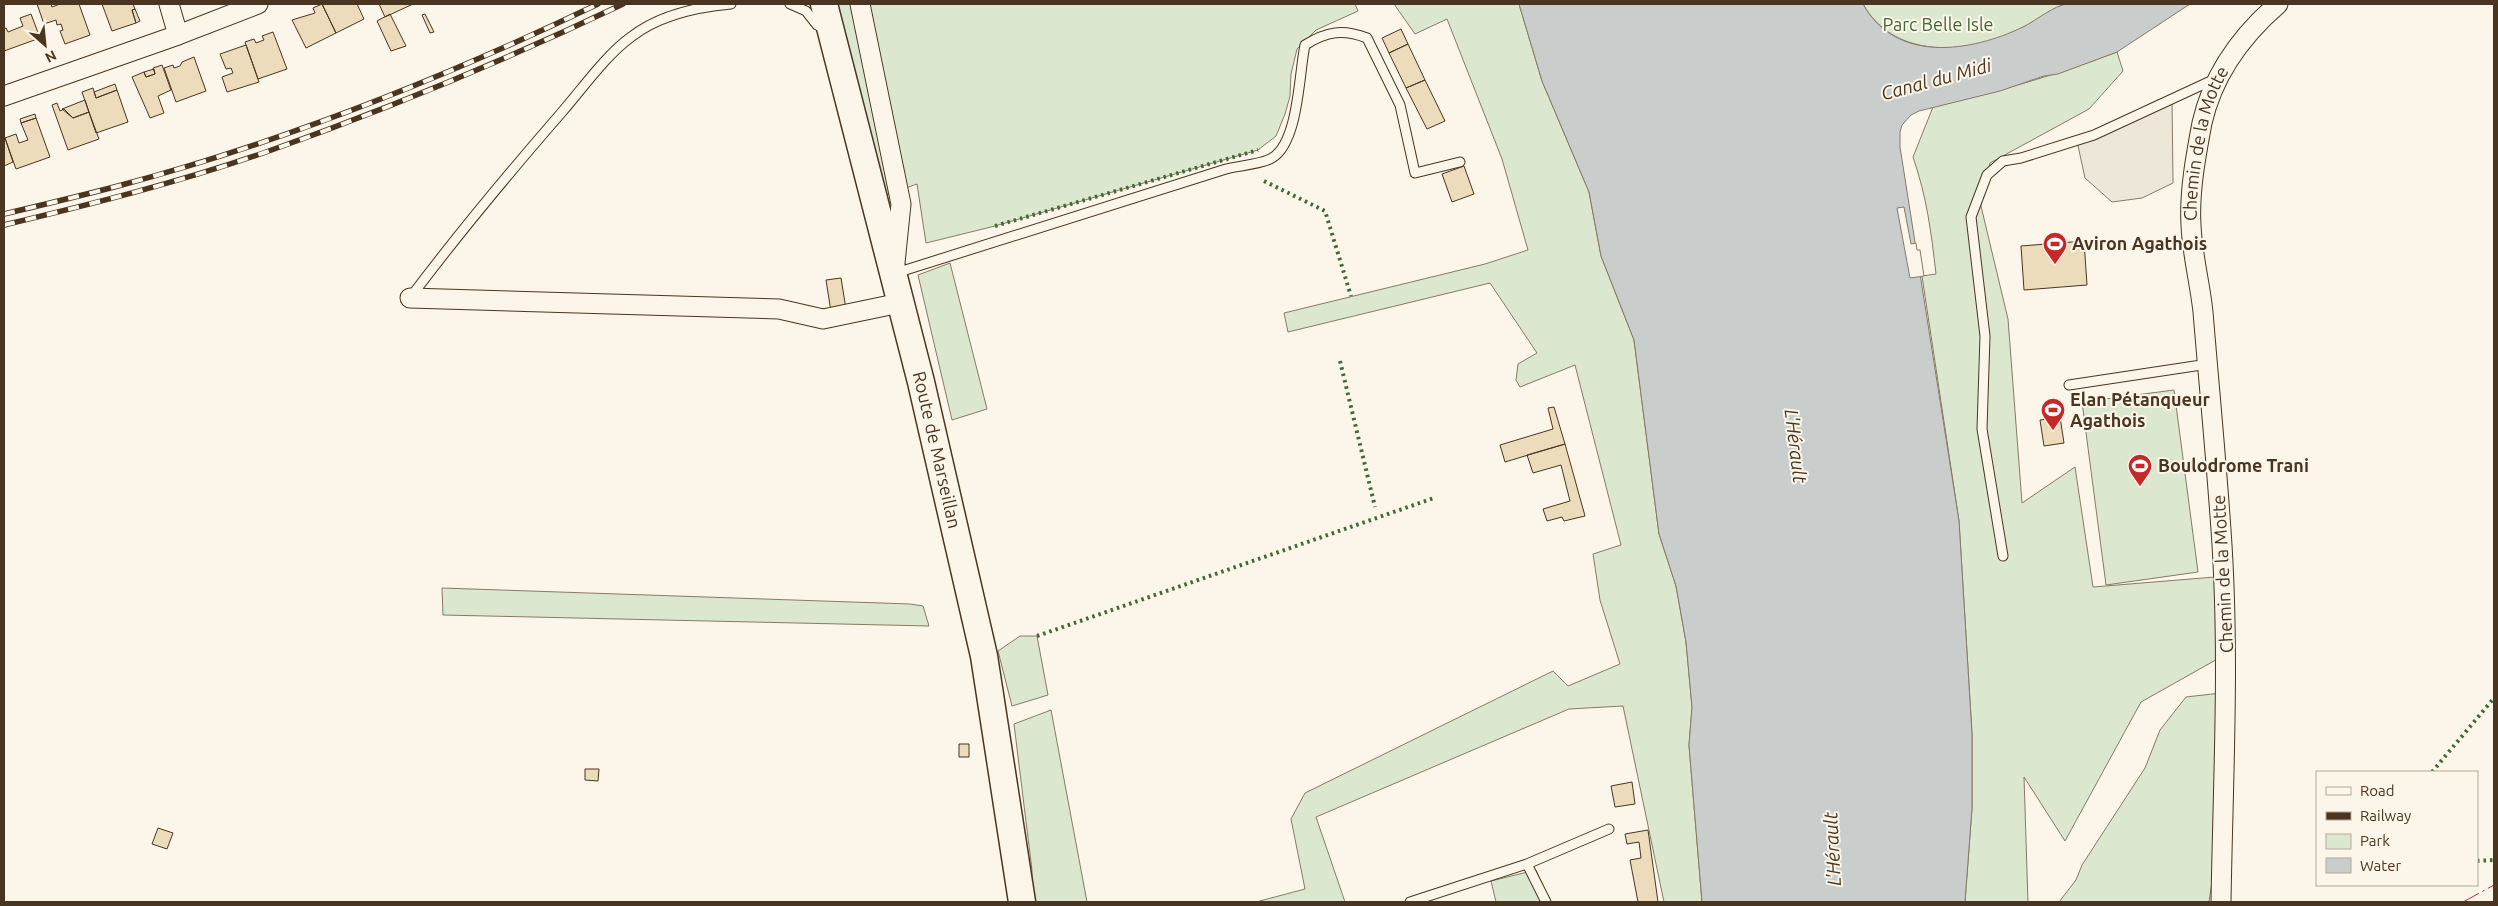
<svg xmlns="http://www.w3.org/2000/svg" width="2498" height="906" viewBox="0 0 2498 906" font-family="Ubuntu,sans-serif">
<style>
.green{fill:#dce7d0;stroke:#887966}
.parking{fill:#ede7d9;stroke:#887966}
.water{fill:#c9cecd;stroke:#887966}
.pier{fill:#fbf6e9;stroke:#887966}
.building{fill:#ecdcbc;stroke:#4a3520}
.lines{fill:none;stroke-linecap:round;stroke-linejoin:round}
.lane-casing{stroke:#4a3520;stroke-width:11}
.street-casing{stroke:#4a3520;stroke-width:21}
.secondary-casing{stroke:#4a3520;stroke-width:29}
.lane{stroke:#fbf6e9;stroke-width:9}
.street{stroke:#fbf6e9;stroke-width:19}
.secondary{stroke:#fbf6e9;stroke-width:26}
.rail-casing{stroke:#4a3520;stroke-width:5.5}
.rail{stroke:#fbf6e9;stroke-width:4;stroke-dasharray:11;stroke-linecap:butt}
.hedge{stroke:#436837;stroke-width:4;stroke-dasharray:2.5 4;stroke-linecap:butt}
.power{stroke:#c62828;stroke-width:1;stroke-dasharray:18 4 2.5 4;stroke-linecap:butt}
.labels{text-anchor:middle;stroke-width:4;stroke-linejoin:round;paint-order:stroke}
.park-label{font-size:18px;fill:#436837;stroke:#fbf6e9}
.street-label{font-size:18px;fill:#4a3520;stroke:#fbf6e9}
.poi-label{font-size:18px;font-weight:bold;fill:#4a3520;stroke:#fbf6e9;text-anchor:start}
.water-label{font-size:19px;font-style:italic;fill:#4a3520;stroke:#fbf6e9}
</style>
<rect width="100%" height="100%" fill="#fbf6e9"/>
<path class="green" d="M834 4H1355L1358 11 1316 30 1297 49 1291 74 1290 96 1285 114 1276 136 1258 150 995 226 926 243 917 184 881 197Z
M1394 4H1519L1542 81 1589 192 1601 256 1634 340 1659 534 1676 586 1686 642 1692 707 1689 745 1702 902H1664L1623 706 1569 709 1316 817 1345 902H1256L1305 889 1291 819 1305 793 1553 671 1568 686 1620 664 1600 600 1593 554 1621 545 1575 365 1520 387 1516 380 1518 364 1537 353 1490 283 1288 332 1284 313 1485 264 1528 250 1502 159 1447 19 1415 34Z
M1863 4H2065C2046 15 2027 26 2007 35 1958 55 1892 56 1863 4Z
M2117 52 2123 71 2089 109 1990 163 1980 202 2008 319 2022 503 2075 467 2093 587 2215 577 2221 657 2141 702 2065 841 2024 777 2028 902H1965L1972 808V734L1959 521 1922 276 1936 274C1931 231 1927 198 1913 157L1933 107C1996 92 2057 75 2117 52Z
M950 263 987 409 952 420 918 275Z
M2174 390 2198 572 2106 585 2082 402Z
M442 588 910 604 923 606 929 626 443 615Z
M1020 636H1037L1048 695 1012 706 998 651Z
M2221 693 2213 875 2209 902H2059L2076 880 2082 865 2145 768 2160 730 2186 697Z
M1051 710 1087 902H1032V870L1014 724Z
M1536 870 1549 902H1496L1491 881Z"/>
<path class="parking" d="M2172 99 2173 183 2142 198 2112 202 2085 178 2077 141Z"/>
<path class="water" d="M1519 4H1863C1896 64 1971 52 2023 27 2035 21 2055 5 2067 4 2079 2 2093 4 2105 4 2133 4 2161 4 2190 4L2117 52 2058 74 2044 76 2000 91 1919 111 1911 115 1902 125 1900 132V147L1959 521 1972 734V808L1965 902H1702L1689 745 1692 707 1686 642 1676 586 1659 534 1634 340 1601 256 1589 192 1542 81Z"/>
<path class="pier" d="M1904 207 1911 244 1916 243 1917 250H1920L1924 276 1910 278 1897 208Z"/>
<path class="building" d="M37 4H51L52 7 60 4H79L90 35 65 44 60 31 63 30 61 24 57 25 56 20 44 24Z
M102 4H133L135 9 132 10 136 23 112 31Z
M322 4 336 33 306 48 292 20 315 13 313 8Z
M322 4H357L364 19 336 33Z
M379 4H413L385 17Z
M135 9 140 21 136 23 132 10Z
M31 14 40 38 4 51V29L6 28 8 32 23 26 20 18Z
M390 14 406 46 391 51 377 21Z
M425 14 434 32 430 33 422 15Z
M1401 29 1408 44 1389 53 1382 38Z
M273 32 287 69 258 79 245 42 254 39 256 43 264 40 262 36Z
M1408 44 1425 80 1406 88 1389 53Z
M246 45 259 82 227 92 222 77 233 73 231 68 226 69 220 54Z
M194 57 206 91 176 102 164 68 173 65 174 68 180 66 182 62Z
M162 65 171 90 158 96 164 113 150 118 132 77 144 72 146 77 155 74 153 68Z
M154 69 155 74 146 77 144 72Z
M1425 80 1445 121 1427 129 1406 88Z
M115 84 117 90 96 98 94 92Z
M93 88 96 98 117 90 128 122 96 133 82 92Z
M85 100 89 112 73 118 62 109Z
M57 103 60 111 64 109 73 118 89 112 99 139 68 150 52 105Z
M35 114 36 118 21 123 20 119Z
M36 118 50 157 16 169 5 138 16 134 19 143 28 140 21 123Z
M4 135 13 162 4 166Z
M1464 166 1474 194 1452 202 1442 174Z
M2084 241 2087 285 2024 290 2021 246Z
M841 278 846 309 831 312 826 280Z
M1554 407 1565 444 1505 462 1500 445 1553 429 1548 408Z
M2060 417 2064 443 2044 446 2040 420Z
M1565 444 1585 516 1564 521 1562 517 1547 521 1543 509 1570 501 1561 465 1533 473 1527 455Z
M959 744H969V757H959Z
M585 769H599L598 781 585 780Z
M1632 782 1635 804 1615 807 1611 786Z
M158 828 173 833 167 849 152 844Z
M1648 830 1658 902H1638L1630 860 1641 858 1639 842 1627 844 1625 834Z"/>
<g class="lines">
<defs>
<path id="lane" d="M790 4 806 11 817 25 824 28
M896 273 1226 169C1237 166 1263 164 1272 158 1299 142 1299 72 1305 45 1327 31 1343 29 1367 38L1400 105 1415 173 1460 162
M410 298C458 234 509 173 562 112 582 89 607 54 631 37 659 15 697 7 731 4
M2069 385 2208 364
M2003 556 1982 429 1985 336 1971 217 1987 175 2003 161 2021 158 2094 135 2215 79
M1410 902 1527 864
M1546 902 1527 864 1609 829"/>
<g id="street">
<path d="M169 4 178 35"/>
<path d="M860 4 901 204 895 263"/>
<path d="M4 96 178 35 258 4"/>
<path d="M410 298 779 309 823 319 900 303"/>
<path id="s1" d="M2221 902C2223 778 2230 655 2221 530 2216 457 2209 385 2203 312 2200 283 2192 254 2191 225 2189 192 2196 155 2202 123 2213 74 2241 36 2278 4"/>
</g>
<g id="secondary">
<path id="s2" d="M824 4 921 382 984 656 1022 902"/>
</g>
</defs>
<use href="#lane" class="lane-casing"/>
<use href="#street" class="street-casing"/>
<use href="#secondary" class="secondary-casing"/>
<use href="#lane" class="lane"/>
<use href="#street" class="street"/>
<use href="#secondary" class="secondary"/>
<defs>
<path id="rail" d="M4 214C42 205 80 196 118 186 283 142 444 78 598 4
M4 225C92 204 180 182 266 152 388 109 506 60 623 4"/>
</defs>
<use href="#rail" class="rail-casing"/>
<use href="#rail" class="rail"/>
<path class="hedge" d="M1264 181 1325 211 1351 296
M995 226 1258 150
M1340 361 1375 507
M1037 636 1434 498
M2432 772 2494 698
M2477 861 2494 860"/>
<path class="power" d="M2463 902 2494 885"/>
</g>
<defs>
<symbol id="stadium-pin" viewBox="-11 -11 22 30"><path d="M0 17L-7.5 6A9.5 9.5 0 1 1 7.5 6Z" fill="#c62828" stroke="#fbf6e9"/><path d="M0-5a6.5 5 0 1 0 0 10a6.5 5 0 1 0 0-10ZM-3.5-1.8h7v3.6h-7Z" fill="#fff"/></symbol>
</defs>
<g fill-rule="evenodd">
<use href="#stadium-pin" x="2041" y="230" width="28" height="38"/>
<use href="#stadium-pin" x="2039" y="396" width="28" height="38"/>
<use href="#stadium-pin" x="2126" y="452" width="28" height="38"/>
</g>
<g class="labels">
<g class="park-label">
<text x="1938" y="31">Parc Belle Isle</text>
</g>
<g class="street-label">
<text dy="6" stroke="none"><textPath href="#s1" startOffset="762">Chemin de la Motte</textPath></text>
<text dy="6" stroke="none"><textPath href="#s2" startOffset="460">Route de Marseillan</textPath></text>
<text transform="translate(2223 574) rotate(-93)" y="6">Chemin de la Motte</text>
</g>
<g class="poi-label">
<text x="2072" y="250">Aviron Agathois</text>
<text x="2070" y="406">Elan Pétanqueur<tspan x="2070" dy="21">Agathois</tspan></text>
<text x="2158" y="472">Boulodrome Trani</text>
</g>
<g class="water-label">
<text transform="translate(1936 79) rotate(-15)" y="7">Canal du Midi</text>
<text transform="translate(1796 446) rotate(83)" y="7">L'Hérault</text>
<text transform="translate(1832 849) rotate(-93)" y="7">L'Hérault</text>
</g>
</g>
<rect width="2498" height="906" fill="none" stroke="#4a3520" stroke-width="10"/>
<rect x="2316" y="771" width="162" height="115" fill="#fbf6e9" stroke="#b4a999"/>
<rect x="2326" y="787" width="25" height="8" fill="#fbf6e9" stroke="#b4a999"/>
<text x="2360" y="796" font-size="15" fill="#4a3520">Road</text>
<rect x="2326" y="812" width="25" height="8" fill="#4a3520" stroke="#b4a999"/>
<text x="2360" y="821" font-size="15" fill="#4a3520">Railway</text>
<rect x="2326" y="834" width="25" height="15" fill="#dce7d0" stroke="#b4a999"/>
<text x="2360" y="846" font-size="15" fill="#4a3520">Park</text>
<rect x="2326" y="858" width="25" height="15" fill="#c9cecd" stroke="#b4a999"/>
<text x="2360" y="871" font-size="15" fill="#4a3520">Water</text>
<g transform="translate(45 45) rotate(153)" stroke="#fbf6e9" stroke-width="4" paint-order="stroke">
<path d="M0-4L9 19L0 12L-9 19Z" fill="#4a3520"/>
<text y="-8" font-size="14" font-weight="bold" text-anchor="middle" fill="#4a3520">N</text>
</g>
</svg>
